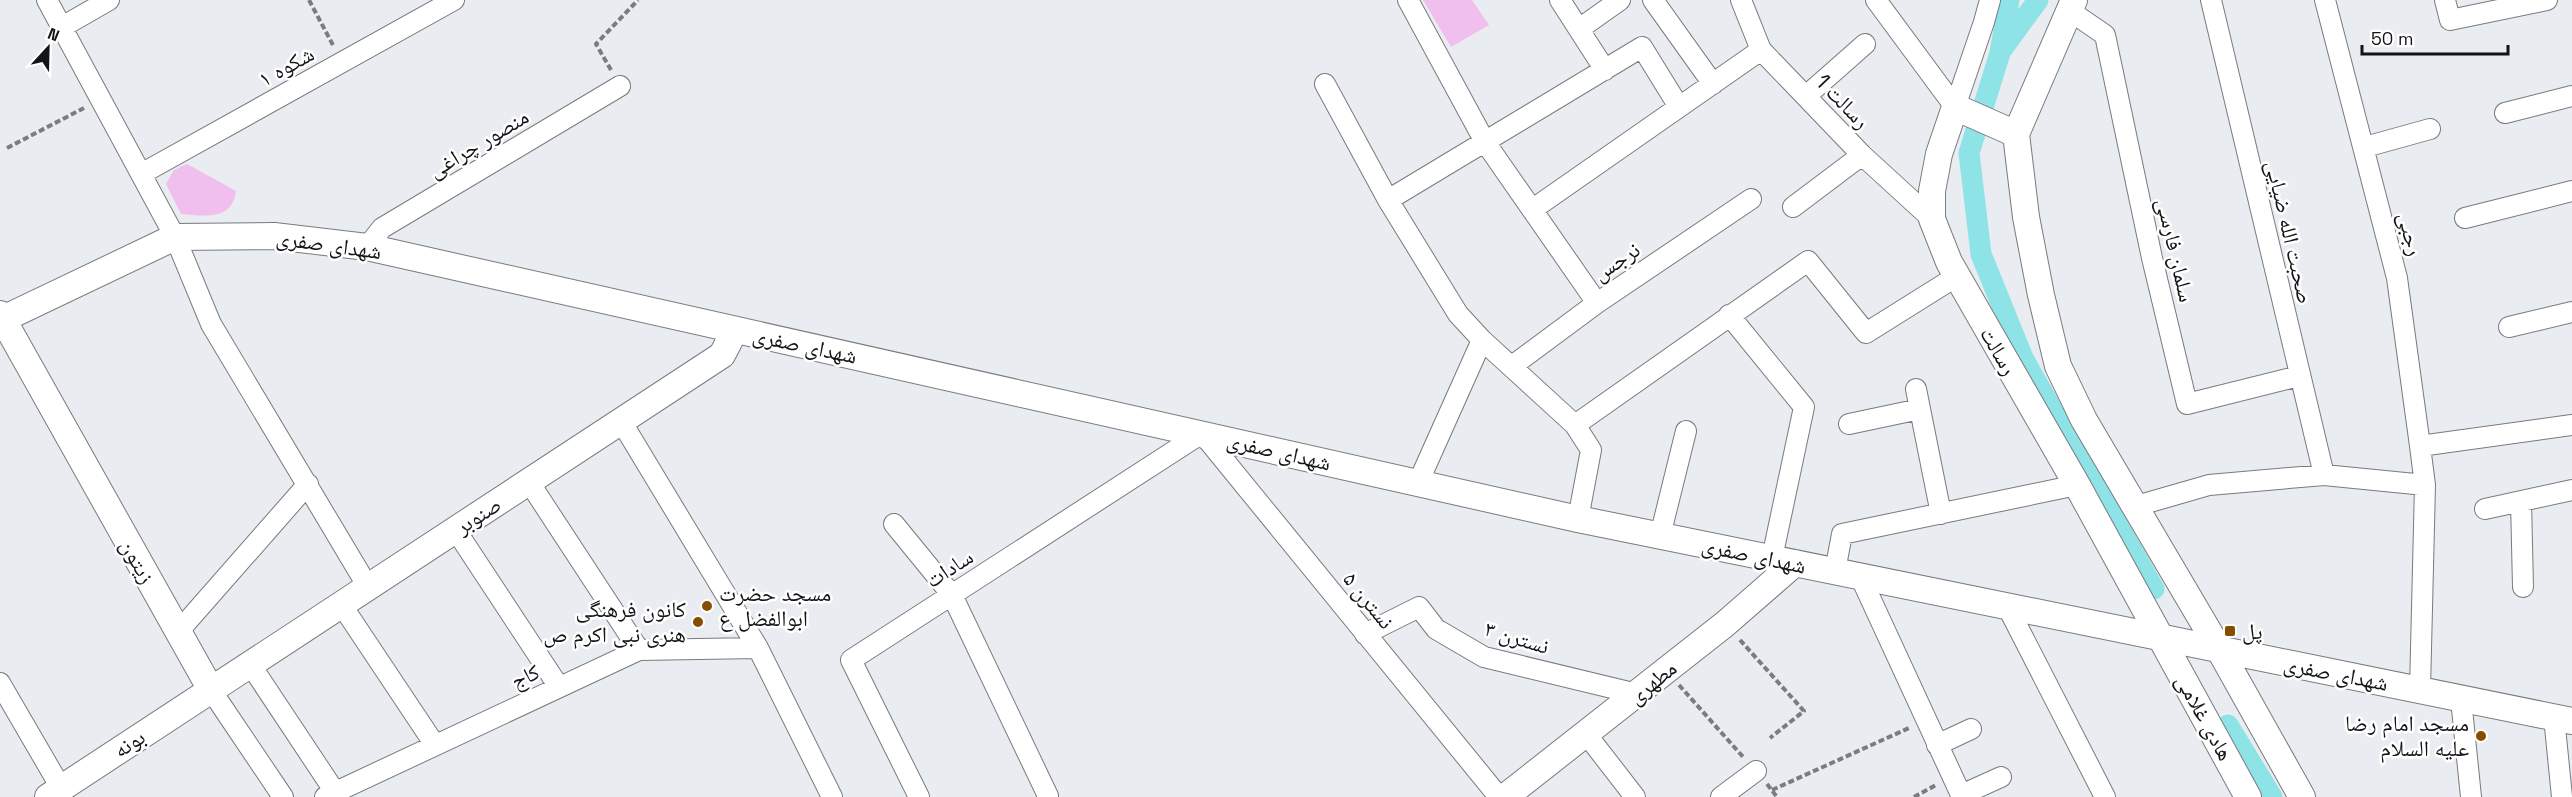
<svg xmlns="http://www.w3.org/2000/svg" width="2572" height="797" viewBox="0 0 2572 797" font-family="'Space Grotesk','Noto Naskh Arabic',sans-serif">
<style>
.green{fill:#f0bfed}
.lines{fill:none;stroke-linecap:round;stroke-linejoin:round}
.canal{stroke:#8ee3e6;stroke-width:21}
.minor-casing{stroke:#787a7e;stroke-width:22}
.tertiary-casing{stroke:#787a7e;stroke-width:28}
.path{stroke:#7a7c7f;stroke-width:4;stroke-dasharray:6 3;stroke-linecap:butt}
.minor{stroke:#fff;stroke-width:20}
.tertiary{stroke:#fff;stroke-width:26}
.poi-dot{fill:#864e00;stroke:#fff;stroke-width:2}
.labels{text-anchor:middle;stroke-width:5;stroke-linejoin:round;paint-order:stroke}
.street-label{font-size:22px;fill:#131415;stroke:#fff}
.poi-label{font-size:22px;fill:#131415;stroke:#fff;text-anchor:start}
</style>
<rect width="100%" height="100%" fill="#e9ecf1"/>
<path class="green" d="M1423 0H1472L1489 25 1451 47Z
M187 164 236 191C232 221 205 216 181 214L166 184 174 170Z"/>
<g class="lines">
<path class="canal" d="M2009 0 2000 53 1969 153 1981 254 2023 358 2154 589
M2003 48 2038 0
M2228 725 2272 797"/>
<defs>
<path id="minor" d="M47 0 175 237 211 324 368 587
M1408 0 1485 142 1597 303
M1560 0 1605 70
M1653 0 1713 84
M1741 0 1761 50 1862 155 1932 219
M1876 0 1955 107
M2211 0 2324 475
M2325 0 2397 278 2420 446 2425 485 2420 690
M2445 0 2450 20 2547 0
M2070 11 2105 35 2152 258 2187 404 2299 376
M62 27 109 0
M1579 29 1620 0
M1325 84 1388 200 1458 314 1482 340 1575 425 1591 450 1578 519
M1806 96 1865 44
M1955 107 1984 22 1990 0
M2505 113 2572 96
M2365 147 2430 129
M141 174 454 0
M1388 200 1642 47 1679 107
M1793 207 1862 155
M1533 209 1761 50
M2465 218 2572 191
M367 247 382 228 620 86
M1729 315 1804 407 1772 558
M2509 327 2572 312
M1512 366 1597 303 1751 199
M1916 389 1941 514
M621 421 758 648 832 797
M1849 424 1920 409
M1575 425 1808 261 1866 333 1957 276
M2420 446 2572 425
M529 482 639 650
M1418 483 1482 340
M2521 501 2523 587
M2136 506 2209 485 2324 475 2425 485
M2485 509 2572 490
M894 524 952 595 1048 796
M455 529 559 687
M1660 536 1686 431
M1835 571 1842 534 2077 485
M1860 576 1962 797
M341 604 435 745
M2007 606 2105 797
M178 632 308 484
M1365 634 1419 607 1436 629 1484 657 1637 694
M250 664 335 792
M0 683 61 788
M211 690 283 797
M2461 699 2471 797
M2554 717 2562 797
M1587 735 1635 797
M1937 745 1971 729
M1961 795 2001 777
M325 797 639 650 758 648
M919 797 851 660 1202 433 1499 797
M1721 797 1756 771"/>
<path id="tertiary" d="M2074 0 2016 134 2026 217 2041 295 2058 366 2084 420 2219 649 2302 797
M2016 134 1955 107 1939 154 1932 191V219L1949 262 2077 485 2248 797
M0 314 211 690
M3 319 175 237 274 236 367 247 1578 519 2572 721
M48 797 722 355 735 330
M1505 797 1725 624 1795 563"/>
</defs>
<use href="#minor" class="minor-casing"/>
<use href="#tertiary" class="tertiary-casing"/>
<path class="path" d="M309 0 334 47
M611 70 596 44 638 0
M7 148 84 108
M1740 640 1804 711 1770 738
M1679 685 1744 758
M1767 784 1777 797
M1772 790 1909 728
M1914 797 1936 785"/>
<use href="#minor" class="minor"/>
<use href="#tertiary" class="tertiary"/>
</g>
<g class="poi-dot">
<circle cx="707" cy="606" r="6"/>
<circle cx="698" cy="622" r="6"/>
<rect x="2224" y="625" width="12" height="12" rx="3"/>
<circle cx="2481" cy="736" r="6"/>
</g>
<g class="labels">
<g class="street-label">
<text transform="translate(286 66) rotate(-29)" y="8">شکوه ۱</text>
<text transform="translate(1843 101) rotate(46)" y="8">رسالت 1</text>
<text transform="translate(478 143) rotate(-31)" y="8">منصور چراغی</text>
<text transform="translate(2290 232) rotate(77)" y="8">صحبت الله ضیایی</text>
<text transform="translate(2411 234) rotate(76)" y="8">رجبی</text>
<text transform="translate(329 244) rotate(8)" y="8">شهدای صفری</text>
<text transform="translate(2176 250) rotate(77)" y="8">سلمان فارسی</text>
<text transform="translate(1616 261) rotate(-34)" y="8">نرجس</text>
<text transform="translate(805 345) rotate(12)" y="8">شهدای صفری</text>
<text transform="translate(1999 351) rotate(60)" y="8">رسالت</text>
<text transform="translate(1279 451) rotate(13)" y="8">شهدای صفری</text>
<text transform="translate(478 515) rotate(-33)" y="8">صنوبر</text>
<text transform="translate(1754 555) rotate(12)" y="8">شهدای صفری</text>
<text transform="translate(138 561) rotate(61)" y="8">زیتون</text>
<text transform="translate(949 568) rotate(-33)" y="8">سادات</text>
<text transform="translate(1369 600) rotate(51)" y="8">نسترن ۵</text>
<text transform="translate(1517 637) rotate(17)" y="8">نسترن ۳</text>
<text transform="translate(2336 673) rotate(11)" y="8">شهدای صفری</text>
<text transform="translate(525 676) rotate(-25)" y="8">کاج</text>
<text transform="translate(1652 682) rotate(-39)" y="8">مطهری</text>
<text transform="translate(2205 717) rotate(61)" y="8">هادی غلامی</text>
<text transform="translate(129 743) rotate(-33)" y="8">بونه</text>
</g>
<g class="poi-label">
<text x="719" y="601">مسجد حضرت<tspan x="719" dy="25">ابوالفضل ع</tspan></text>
<text x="686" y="617" text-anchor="end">کانون فرهنگی<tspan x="686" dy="25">هنری نبی اکرم ص</tspan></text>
<text x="2242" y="639">پل</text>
<text x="2469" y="731" text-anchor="end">مسجد امام رضا<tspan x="2469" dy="25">علیه السلام</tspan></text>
</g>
</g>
<g transform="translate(48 48) rotate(22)" stroke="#ffffff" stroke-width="4.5" paint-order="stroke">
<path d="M0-4.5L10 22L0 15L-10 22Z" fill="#131415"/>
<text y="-9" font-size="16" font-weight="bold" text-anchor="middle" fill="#131415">N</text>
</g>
<path d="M2362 45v9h146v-9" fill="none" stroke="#131415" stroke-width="3"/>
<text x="2371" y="45" font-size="18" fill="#131415" stroke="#ffffff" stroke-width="4.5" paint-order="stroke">50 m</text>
</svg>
